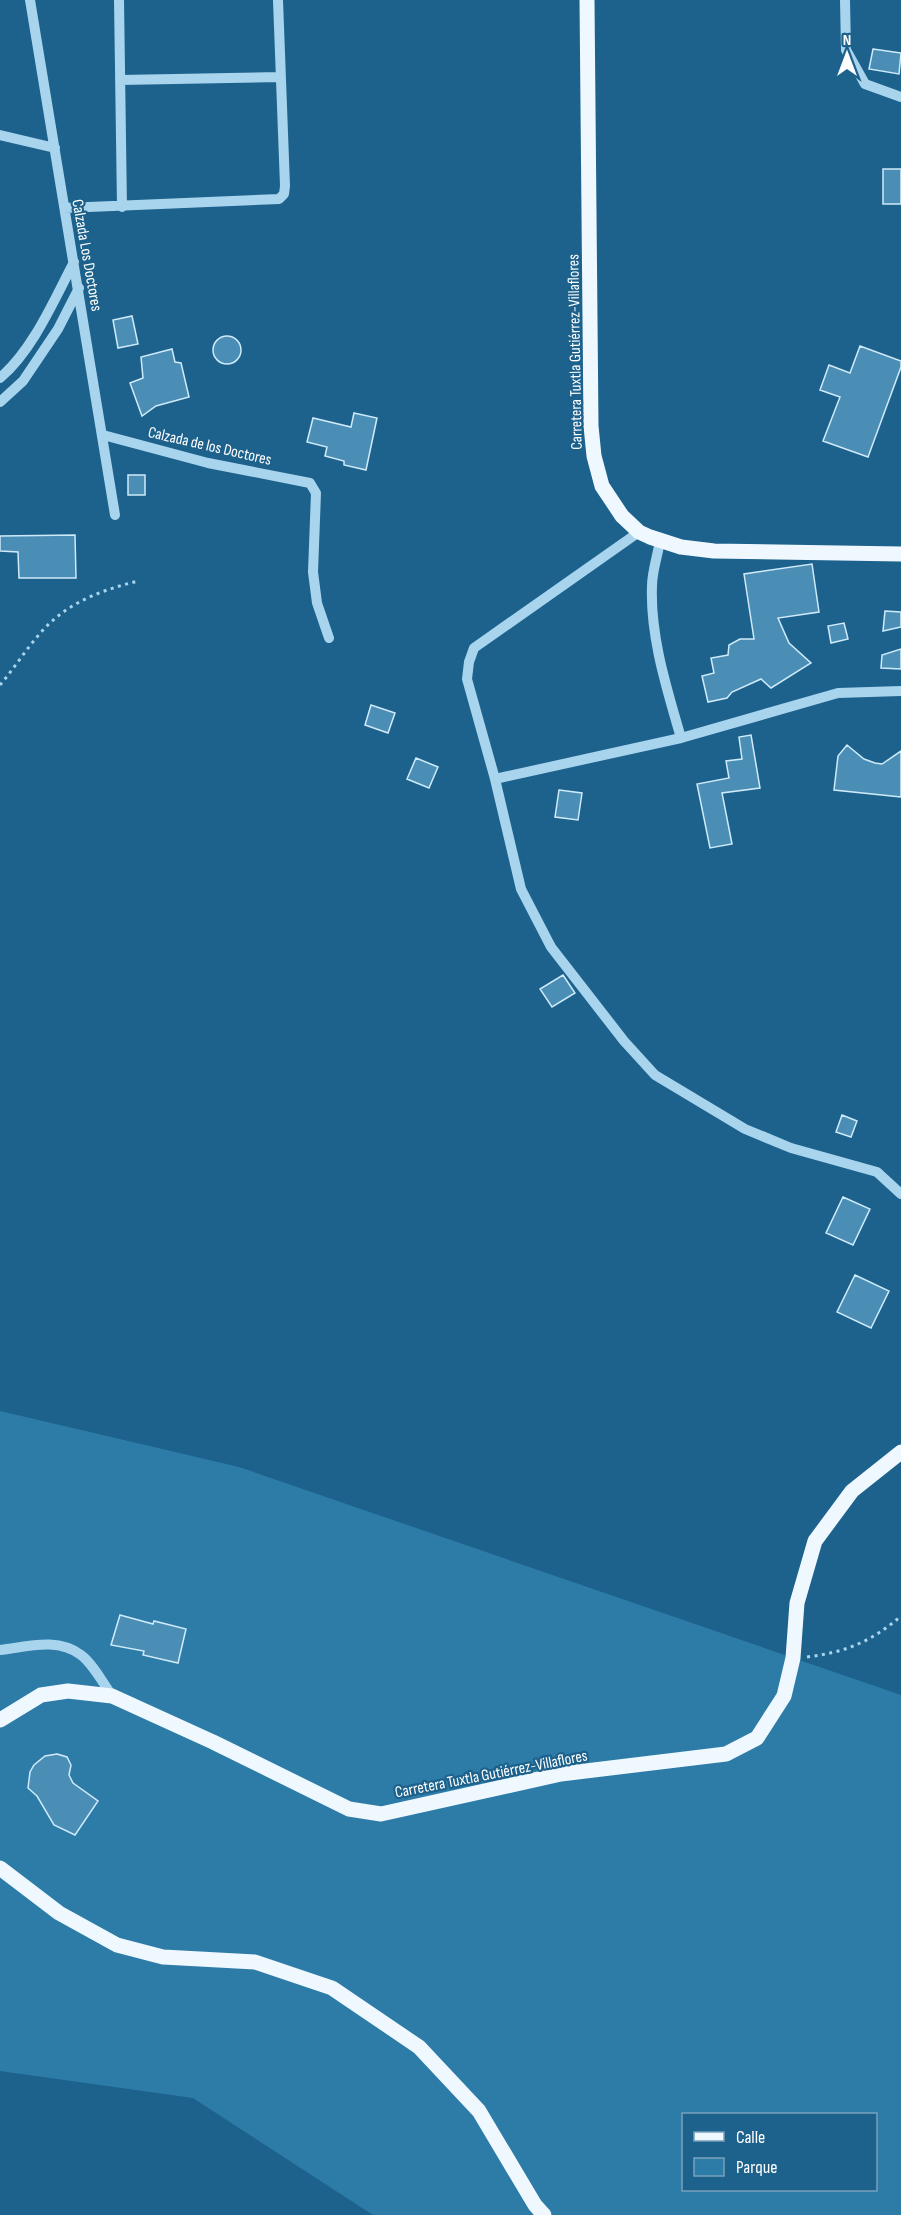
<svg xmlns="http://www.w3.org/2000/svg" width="901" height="2215" viewBox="0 0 901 2215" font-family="'Sofia Sans Condensed',sans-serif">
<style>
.green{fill:#2d7ca8;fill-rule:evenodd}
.building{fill:#4a8eb6;stroke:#cfeaf9;stroke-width:1.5}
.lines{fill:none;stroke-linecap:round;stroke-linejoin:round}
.path{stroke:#a9d4ed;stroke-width:3;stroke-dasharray:3 4.5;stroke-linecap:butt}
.minor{stroke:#a9d4ed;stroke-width:10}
.major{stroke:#eff8ff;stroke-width:15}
.labels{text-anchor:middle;stroke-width:4.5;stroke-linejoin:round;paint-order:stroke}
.street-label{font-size:16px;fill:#fff;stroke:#1d628c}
</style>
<rect width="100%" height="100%" fill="#1d628c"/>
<path class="green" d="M0 1411 239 1467 901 1695V2215H373L193 2098 0 2071ZM684 2114H876V2190H684Z"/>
<path class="building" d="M873 49 901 53 899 74 869 69Z
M883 169H901V204H883Z
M132 316 138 344 118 348 113 320Z
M213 350a14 14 0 1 1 28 0a14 14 0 1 1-28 0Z
M860 346 901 361V367L868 457 823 441 840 397 820 390 829 365 850 373Z
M172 349 175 362 181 363 189 397 156 406 142 416 130 383 143 378 141 357Z
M354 413 377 418 366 470 344 465V461L325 456 327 447 307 442 313 418 351 427Z
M128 475H145V495H128Z
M75 535 76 578H19L18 552 0 551V536Z
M812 564 819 612 778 618 789 643 811 663 771 688 761 679 732 692 727 698 708 702 702 676 714 673 711 658 728 655 729 645 740 639H754L744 574Z
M885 611 901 612V627L883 631Z
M844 623 848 639 831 643 828 626Z
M901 649V669L881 668 882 655Z
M371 705 395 713 388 733 365 725Z
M751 735 760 788 722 793 732 844 710 848 697 784 729 778 726 761 742 759 739 737Z
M847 745 864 759 875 763 882 764 901 751V797L834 790 838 756Z
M416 758 438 767 429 788 407 779Z
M559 790 582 793 578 820 555 817Z
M563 975 575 993 552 1007 540 989Z
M842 1115 857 1121 851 1137 836 1132Z
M843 1197 870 1209 853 1245 826 1233Z
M855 1275 889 1291 871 1328 837 1312Z
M120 1615 153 1624 154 1621 186 1629 178 1663 143 1655 144 1651 111 1645Z
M57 1754 67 1757 71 1765 69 1775 73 1783 98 1801 75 1835 54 1825 37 1796 28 1788 30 1772 34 1765 45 1756Z"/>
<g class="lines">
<path class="path" d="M0 685C17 665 31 641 50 623 74 600 106 589 138 581
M807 1657C846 1652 871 1642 901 1616"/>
<path class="minor" d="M30 0 115 515
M119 0 122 207
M845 0 846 50 865 84 901 97
M120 80 280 77
M0 135 55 148
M65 208 279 199 284 194 285 186 278 0
M0 378C33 350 54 300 74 262
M0 402 23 381 58 329 79 288
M103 435 208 463 310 483 316 493 313 572 317 603 329 638
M639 532 474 648 469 662 467 679 495 779 521 889 551 947 624 1041 655 1075 745 1129 791 1148 877 1172 901 1194
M660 540C658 555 652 571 652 586 650 637 667 689 681 738
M495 779 681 738 838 693 901 691
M0 1650C27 1647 57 1637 81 1655 93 1664 103 1683 112 1696"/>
<path class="major" d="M587 0 591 426 594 456 602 486 622 516 639 532 650 537 681 547 714 551 901 554
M0 1720 41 1695 68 1691 112 1696 213 1742 349 1809 381 1814 561 1774 726 1754 757 1738 784 1696 793 1658 797 1603 815 1541 852 1491 901 1452
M0 1868 59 1913 117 1945 163 1957 255 1962 332 1988 419 2047 479 2111 535 2205 544 2215"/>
</g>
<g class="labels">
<g class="street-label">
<text transform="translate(88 255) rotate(80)" y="6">Calzada Los Doctores</text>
<text transform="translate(574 352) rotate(-91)" y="6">Carretera Tuxtla Gutiérrez-Villaflores</text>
<text transform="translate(210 445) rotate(13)" y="6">Calzada de los Doctores</text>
<text transform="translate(491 1773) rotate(-11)" y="6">Carretera Tuxtla Gutiérrez-Villaflores</text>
</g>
</g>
<rect x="682" y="2113" width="195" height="78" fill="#1d628c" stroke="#77a1ba" stroke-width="1.5"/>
<rect x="694" y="2132" width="30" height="9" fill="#eff8ff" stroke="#77a1ba" stroke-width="1.5"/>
<text x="736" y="2143" font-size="18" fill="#ffffff">Calle</text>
<rect x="694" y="2158" width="30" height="18" fill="#2d7ca8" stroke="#77a1ba" stroke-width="1.5"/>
<text x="736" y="2173" font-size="18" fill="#ffffff">Parque</text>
<g transform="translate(847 54)" stroke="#1d628c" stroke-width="4.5" paint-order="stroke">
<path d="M0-4.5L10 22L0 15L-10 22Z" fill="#ffffff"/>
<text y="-9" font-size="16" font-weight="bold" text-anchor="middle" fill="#ffffff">N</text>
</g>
</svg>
